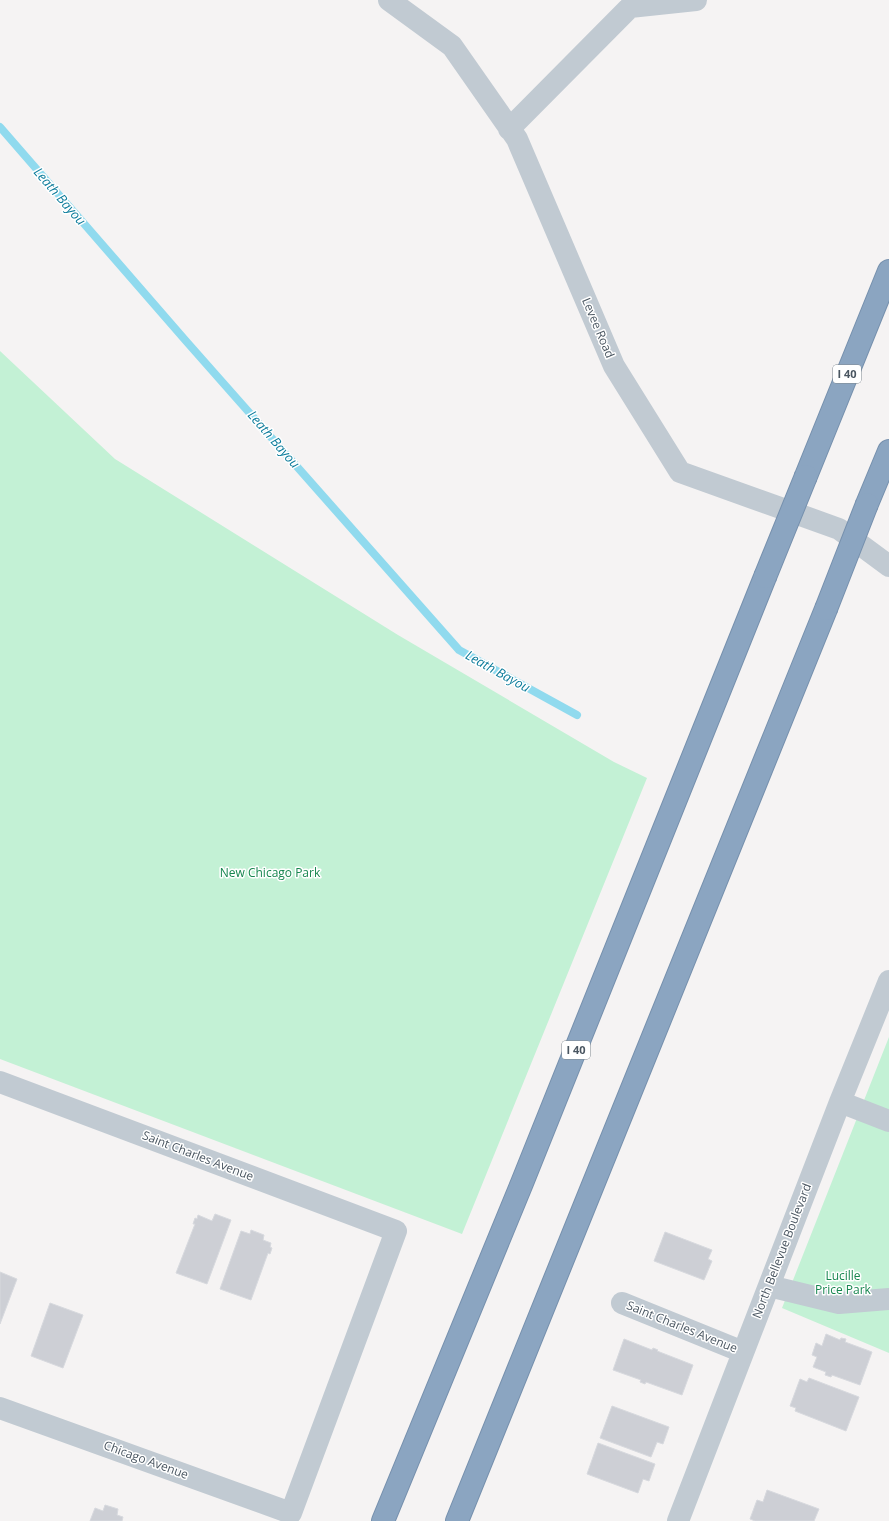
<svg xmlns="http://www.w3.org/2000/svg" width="889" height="1521" viewBox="0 0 889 1521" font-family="'Open Sans',sans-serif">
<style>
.green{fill:#c3f1d5}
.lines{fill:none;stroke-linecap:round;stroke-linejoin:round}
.stream{stroke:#90daee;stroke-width:8}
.building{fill:#cdcfd5;stroke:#d7d9de}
.highway-casing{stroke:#7690ad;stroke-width:24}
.minor{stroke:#c1cad2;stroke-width:22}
.highway{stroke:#8ba5c1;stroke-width:22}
.highway-bridge-casing{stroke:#7690ad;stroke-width:24;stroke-linecap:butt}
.highway-bridge{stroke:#8ba5c1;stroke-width:22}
.labels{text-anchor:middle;stroke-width:3;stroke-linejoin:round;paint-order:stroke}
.shield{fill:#fff;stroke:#808990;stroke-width:1}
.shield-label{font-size:11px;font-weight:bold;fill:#4a5661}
.street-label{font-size:12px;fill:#4a5661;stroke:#fff}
.park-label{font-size:12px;fill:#17864f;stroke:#fff}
.water-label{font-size:13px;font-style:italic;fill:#0c7c9b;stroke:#fff}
</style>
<rect width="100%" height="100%" fill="#f5f3f3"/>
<path class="green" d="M0 351 115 459 398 635 614 762 647 778 462 1234 0 1059Z
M889 1037V1353L782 1308Z"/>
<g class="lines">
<path class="stream" d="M0 127 186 341 459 650 577 715"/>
</g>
<path class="building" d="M215 1214 231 1220 207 1284 176 1273 195 1224H193L195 1218 197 1219 198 1215 212 1221Z
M251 1230 264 1235 263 1240 271 1243 270 1247 272 1248 270 1254 268 1253 251 1300 220 1289 241 1231 250 1234Z
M665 1232 712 1250 708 1259 712 1261 704 1280 654 1261Z
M0 1272 17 1279 0 1324Z
M50 1303 83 1315 63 1368 31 1356Z
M826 1334 840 1340 841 1338 846 1339 845 1342 872 1352 860 1385 832 1375 831 1377 825 1375 826 1372 813 1367 817 1357 812 1355 816 1343 822 1346Z
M624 1339 652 1350 653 1348 658 1350 657 1351 693 1365 682 1395 646 1382 645 1384 640 1382 641 1380 613 1370Z
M809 1378 859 1397 846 1431 795 1411 796 1408 790 1406 800 1379 807 1382Z
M612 1406 669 1427 663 1444 657 1442 651 1457 600 1438Z
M598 1443 655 1464 649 1481 643 1479 638 1493 587 1474Z
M767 1490 819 1509 814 1521H755L750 1519 757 1500 763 1502Z
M105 1505 118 1509 117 1515 123 1517 122 1521H90L95 1508 103 1511Z"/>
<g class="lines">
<defs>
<path id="highway" d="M806 476 889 271
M867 504 889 451
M383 1521 522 1183 765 577
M457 1521 826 609"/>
</defs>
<use href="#highway" class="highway-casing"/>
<path class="minor" d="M389 0 452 46 517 139 614 366 680 472 839 529 889 566
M630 7 696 0
M509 129 637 0
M0 1082 396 1231 291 1513 0 1408
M840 1102 889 1121
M769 1286 839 1303 889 1299
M622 1303 743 1352
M678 1521 840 1102 889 981"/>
<use href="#highway" class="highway"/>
<defs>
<path id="highway-bridge" d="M765 577 806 476
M826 609 867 504"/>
</defs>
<use href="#highway-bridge" class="highway-bridge-casing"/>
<use href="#highway-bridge" class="highway-bridge"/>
</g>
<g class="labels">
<g class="shield">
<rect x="833" y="365" width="28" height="18" rx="3"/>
<rect x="562" y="1041" width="28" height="18" rx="3"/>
</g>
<g class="shield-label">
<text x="847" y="378">I 40</text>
<text x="576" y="1054">I 40</text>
</g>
<g class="street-label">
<text transform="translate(598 328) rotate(67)" y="4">Levee Road</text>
<text transform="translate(198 1156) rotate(21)" y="4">Saint Charles Avenue</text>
<text transform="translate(782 1251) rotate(-69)" y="4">North Bellevue Boulevard</text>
<text transform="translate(682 1327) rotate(22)" y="4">Saint Charles Avenue</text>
<text transform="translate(146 1460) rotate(20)" y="4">Chicago Avenue</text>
</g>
<g class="park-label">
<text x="270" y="877">New Chicago Park</text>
<text x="843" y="1280">Lucille<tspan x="843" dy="14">Price Park</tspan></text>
</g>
<g class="water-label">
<text transform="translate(60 196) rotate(49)" y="5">Leath Bayou</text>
<text transform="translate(274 439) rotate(49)" y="5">Leath Bayou</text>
<text transform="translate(498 671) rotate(29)" y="5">Leath Bayou</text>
</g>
</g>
</svg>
